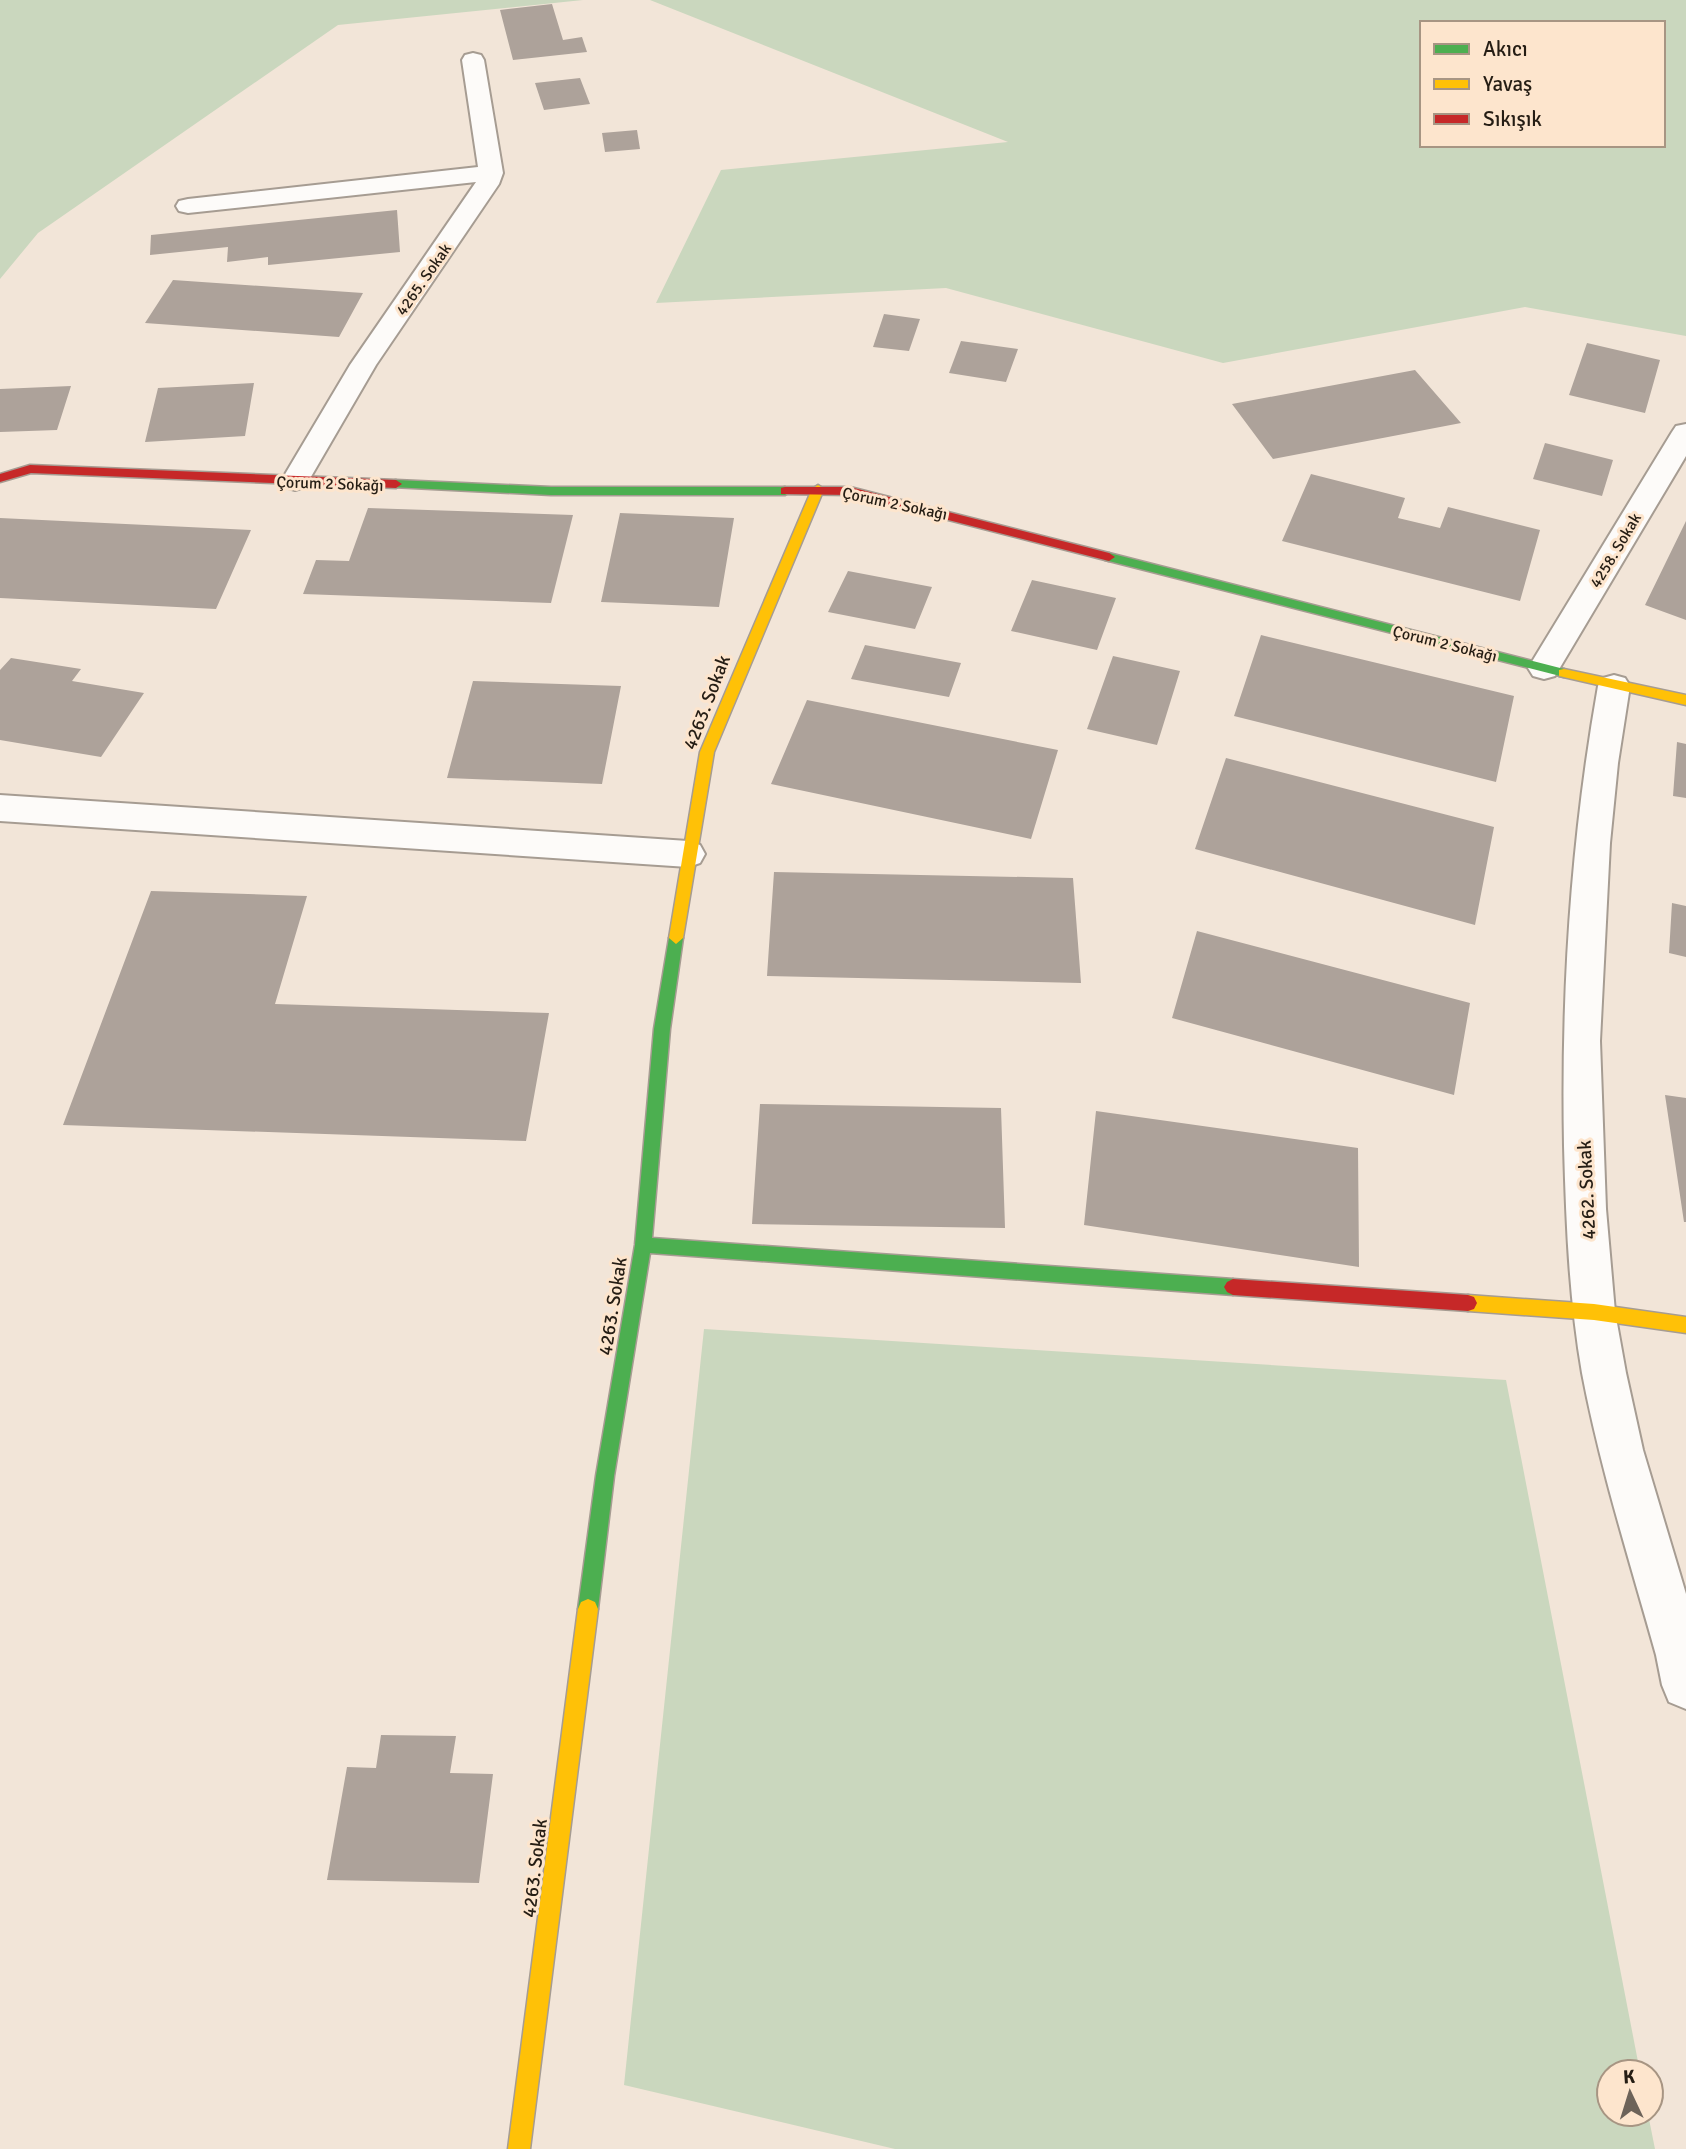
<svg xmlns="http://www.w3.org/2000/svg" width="1686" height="2149" viewBox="0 0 1686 2149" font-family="Signika,sans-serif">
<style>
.green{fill:#cad7be;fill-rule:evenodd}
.building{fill:#ada29a}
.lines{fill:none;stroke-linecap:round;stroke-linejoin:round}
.street-casing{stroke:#a69c92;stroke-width:4}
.fast-casing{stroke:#a69c92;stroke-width:3}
.slow-casing{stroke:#a69c92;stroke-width:3}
.jam-casing{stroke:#a69c92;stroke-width:3}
.street{fill:#fdfbf9;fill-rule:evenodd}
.fast{fill:#4caf50;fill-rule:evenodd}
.slow{fill:#ffc107;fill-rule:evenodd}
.jam{fill:#c62828;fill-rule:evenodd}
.labels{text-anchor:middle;stroke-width:6;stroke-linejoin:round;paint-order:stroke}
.far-street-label{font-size:16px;fill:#251d14;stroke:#fde5cd}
.street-label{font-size:19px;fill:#251d14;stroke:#fde5cd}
</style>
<rect width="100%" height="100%" fill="#f2e5d8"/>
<path class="green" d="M0 0H583L338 25 38 233 0 279Z
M650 0H1686V336L1525 307 1223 363 946 288 656 303 721 170 1008 142ZM1422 23H1663V145H1422Z
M704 1329 1506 1380 1640 2072H1609V2114H1648L1655 2149H895L624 2085Z"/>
<path class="building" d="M552 4 563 40 582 37 587 52 513 60 500 10Z
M580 78 590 104 544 110 535 83Z
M637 130 640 149 605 152 602 133Z
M397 210 400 252 268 265V257L227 262 228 247 150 255 151 235Z
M173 280 363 293 339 337 145 323Z
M884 314 920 319 909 351 873 347Z
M961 341 1018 349 1006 382 949 373Z
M1587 343 1660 360 1645 413 1569 395Z
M1415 370 1461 423 1273 459 1232 404Z
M254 383 245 436 145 442 158 388Z
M71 386 57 430 0 432V389Z
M1545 443 1613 460 1602 496 1533 479Z
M1311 474 1405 498 1398 518 1440 528 1448 507 1540 530 1520 601 1282 541Z
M368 508 573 515 551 603 303 594 316 560 349 561Z
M620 513 734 518 719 607 601 602Z
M0 518 251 530 216 609 0 598Z
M1686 521V620L1645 605Z
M848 571 932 587 915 629 828 612Z
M1032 580 1116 598 1097 650 1011 631Z
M1261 635 1514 696 1496 782 1234 716Z
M865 645 961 663 949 697 851 679Z
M1113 656 1180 671 1157 745 1087 729Z
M11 658 81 669 72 681 144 693 101 757 0 740V670Z
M473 681 621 686 602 784 447 778Z
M807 700 1058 750 1031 839 771 784Z
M1677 742 1686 744V798L1673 796Z
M1226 758 1494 827 1475 925 1195 849Z
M774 872 1073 878 1081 983 767 976Z
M151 891 307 896 275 1004 549 1013 526 1141 63 1125Z
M1672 903 1686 906V957L1669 953Z
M1197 931 1470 1003 1454 1095 1172 1018Z
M1665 1095 1686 1098V1222H1684Z
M760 1104 1001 1108 1005 1228 752 1224Z
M1096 1111 1358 1148 1359 1267 1084 1225Z
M381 1735 456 1736 450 1773 493 1774 479 1883 327 1880 347 1767 376 1768Z"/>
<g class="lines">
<defs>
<path id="street" d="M473 53 481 55 484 60 503 173 499 184 376 365 305 487 295 490 285 487 281 481 350 365 476 182 188 213 179 211 176 206 179 201 188 199 478 167 462 60 465 55Z
M1686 424V456L1555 676 1544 679 1533 676 1528 668 1533 660 1672 432 1676 426Z
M1614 675 1625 678 1630 686 1618 763 1610 843 1600 1041 1606 1209 1615 1312 1626 1373 1643 1450 1686 1594V1709L1669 1702 1662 1685 1656 1655C1630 1562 1600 1468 1582 1373 1569 1298 1566 1221 1564 1146 1561 992 1571 838 1598 686L1603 678Z
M0 795 688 841 700 845 705 854 700 863 688 867 0 821Z"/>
<path id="fast" d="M396 480 551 487H785L791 491 785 495H551L392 487V481Z
M1109 553 1564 669 1571 673 1564 677 1105 560 1103 557Z
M676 932 683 938 670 1029 652 1238 1233 1279 1239 1282 1242 1287 1239 1292 1233 1295 650 1253 614 1476 598 1609 595 1616 588 1619 581 1616 578 1609 596 1476 635 1245 654 1029 669 938Z"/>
<path id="slow" d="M818 485 824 489 714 752 683 938 676 944 669 938 700 752 812 489Z
M1564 669 1686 695V705L1559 676V670Z
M1468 1295 1594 1304 1686 1317V1333L1594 1320 1468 1311 1462 1309 1459 1303 1462 1297Z
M588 1599 595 1602 598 1609 530 2149H508L578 1609 581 1602Z"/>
<path id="jam" d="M30 465 396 480 402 484 396 488 31 473 0 482V474Z
M785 487H850L1109 553 1115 557 1109 561 850 495 781 494V488Z
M1233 1279 1468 1295 1474 1297 1477 1303 1474 1309 1468 1311 1233 1295 1227 1292 1224 1287 1227 1282Z"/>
</defs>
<use href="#street" class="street-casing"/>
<use href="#fast" class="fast-casing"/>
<use href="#slow" class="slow-casing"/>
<use href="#jam" class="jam-casing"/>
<use href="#street" class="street"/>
<use href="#fast" class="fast"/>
<use href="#slow" class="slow"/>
<use href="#jam" class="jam"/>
</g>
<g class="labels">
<g class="far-street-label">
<text transform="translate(423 279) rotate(-55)" y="6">4265. Sokak</text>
<text transform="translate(330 483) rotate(2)" y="6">Çorum 2 Sokağı</text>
<text transform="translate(895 503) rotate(12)" y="6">Çorum 2 Sokağı</text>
<text transform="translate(1615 550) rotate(-59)" y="6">4258. Sokak</text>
<text transform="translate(1445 643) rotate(14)" y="6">Çorum 2 Sokağı</text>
</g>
<g class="street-label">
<text transform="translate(706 702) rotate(-69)" y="7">4263. Sokak</text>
<text transform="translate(1586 1190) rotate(-93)" y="7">4262. Sokak</text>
<text transform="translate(612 1306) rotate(-81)" y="7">4263. Sokak</text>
<text transform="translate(534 1868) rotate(-83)" y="7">4263. Sokak</text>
</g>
</g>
<rect x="1420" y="21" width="245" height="126" fill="#fde5cd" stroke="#a79583" stroke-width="2"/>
<rect x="1434" y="44" width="35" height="10" fill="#4caf50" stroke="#a79583" stroke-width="2"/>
<text x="1483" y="56" font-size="21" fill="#251d14">Akıcı</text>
<rect x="1434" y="79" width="35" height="10" fill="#ffc107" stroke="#a79583" stroke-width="2"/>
<text x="1483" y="91" font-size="21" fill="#251d14">Yavaş</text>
<rect x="1434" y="114" width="35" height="10" fill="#c62828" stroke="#a79583" stroke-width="2"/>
<text x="1483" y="126" font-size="21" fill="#251d14">Sıkışık</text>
<g transform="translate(1630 2093) rotate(356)"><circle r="33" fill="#fde5cd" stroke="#a79583" stroke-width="2"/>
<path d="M0-5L12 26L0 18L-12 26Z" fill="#6d6359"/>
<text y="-10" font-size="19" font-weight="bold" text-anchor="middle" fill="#251d14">K</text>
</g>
</svg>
